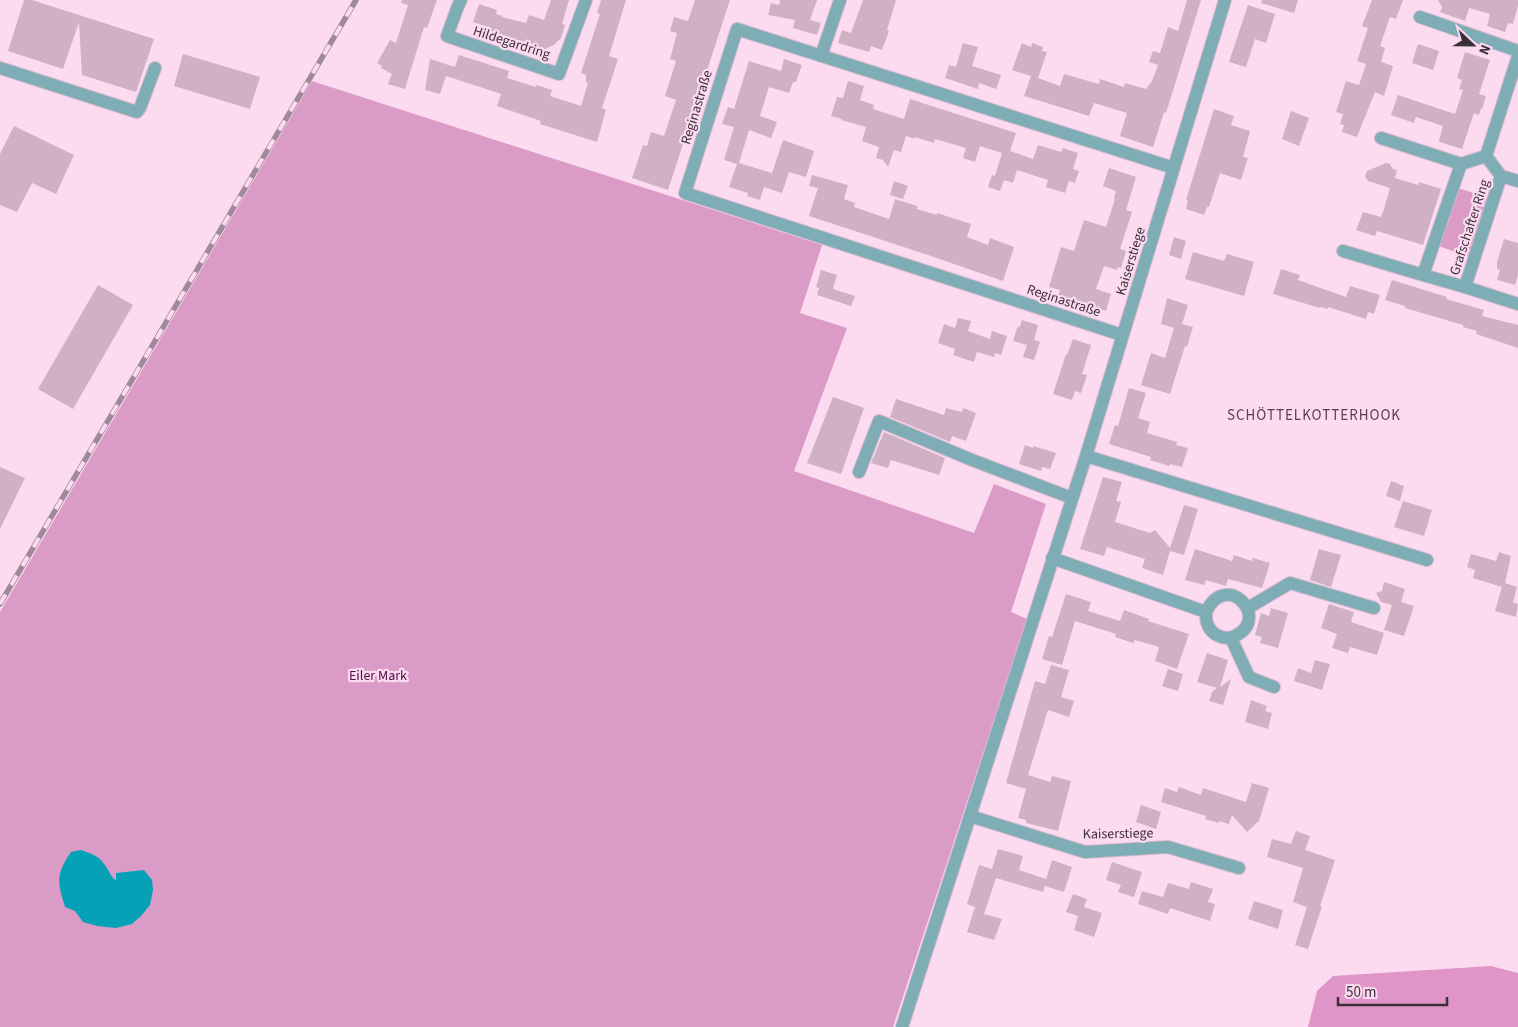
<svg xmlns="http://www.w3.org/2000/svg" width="1518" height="1027" viewBox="0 0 1518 1027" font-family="'Source Sans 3',sans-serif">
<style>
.green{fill:#da9cc7}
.forest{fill:#e095c9}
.water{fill:#05a1b7}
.building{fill:#d0b0c5}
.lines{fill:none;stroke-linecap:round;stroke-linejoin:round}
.minor-casing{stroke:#d6b9cc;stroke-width:14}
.minor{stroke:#7fadb6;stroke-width:12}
.rail-casing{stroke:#a08998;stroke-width:5.5}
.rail{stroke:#fcdbf1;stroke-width:4;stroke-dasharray:11;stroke-linecap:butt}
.labels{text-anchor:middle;stroke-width:4.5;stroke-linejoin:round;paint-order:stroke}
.street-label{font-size:14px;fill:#3c3038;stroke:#fcdbf1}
.park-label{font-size:14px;fill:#500e42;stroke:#fcdbf1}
.neighbourhood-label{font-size:15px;letter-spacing:1px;fill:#583e50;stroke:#fcdbf1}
</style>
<rect width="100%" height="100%" fill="#fcdbf1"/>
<path class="green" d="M312 81 822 245 800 313 847 328 794 471 974 533 994 484 1046 504 1011 612 1027 619 893 1027H0V612Z
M1458 188 1489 198 1469 257 1439 246Z"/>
<path class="forest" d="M1491 966 1518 973V1027H1308L1317 991 1333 976Z"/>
<path class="water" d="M80 850C90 853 98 855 104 864 109 869 110 877 116 880V873L144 870 152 880 153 890 150 905 141 916 132 924 116 928 97 926 83 922 75 911 65 907C57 881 56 874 71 852Z"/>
<path class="building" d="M24 0H32L154 39 136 92 82 75 79 22 63 69 8 51Z
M402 0H437L427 28 424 27 405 89 388 84 392 74 381 68 382 66 377 63 390 40 396 43 408 5 401 3Z
M551 0H569L562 24 565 25 561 38 554 45 545 49H526L501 40 503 36 490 32 491 28 473 22 479 4 497 10 496 14 502 16V17L526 23 529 15 544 20Z
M601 0H626L609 56 618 59 602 108 606 110 597 142 540 124 541 121 497 106 501 94 477 86 446 76 440 94 425 90 430 59 455 67 459 55 509 71 507 78 536 87V85L552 90 550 96 581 106 588 83 586 82V75L581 73 600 14 597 13Z
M695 0H730L668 190 632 178 643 145 647 146 651 132 664 136 676 100 665 96 676 61 670 59 677 33 670 31 674 17 688 21Z
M780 0H817L810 20 821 23 817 35 793 28 795 20 768 15 771 3 779 5Z
M863 0H896L887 30 889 31 882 50 871 46 869 52 838 43 842 30 851 33Z
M1187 0H1201L1171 97 1166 113 1164 112 1153 147 1120 136 1127 113 1094 103 1089 116 1024 96 1031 76 1012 70 1022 43 1031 47 1032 43 1043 47 1042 51 1047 52 1038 78 1060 86 1064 74 1099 84 1100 79 1124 87 1125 83 1146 89 1152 81 1158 65 1149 62 1153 51 1160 53 1168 27 1178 31Z
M1262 0H1298L1294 13 1261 3Z
M1372 0H1403L1396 19 1390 17 1380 46 1385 48 1381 62 1393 66 1384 96 1375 92 1357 137 1342 132 1344 125 1340 124 1343 114 1336 112 1346 81 1359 85 1366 64 1357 61 1368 28 1362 26Z
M1438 0H1518V6L1513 24 1508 23 1505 32 1487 26 1490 14 1469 8 1465 21 1440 12 1442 7Z
M1248 5 1275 14 1266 43 1255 39 1246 67 1229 62Z
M963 43 978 47 972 66 1001 75 996 89 979 83 978 89 945 78 949 65 956 67Z
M1418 44 1439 51 1433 70 1412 63Z
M1465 52 1490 60 1479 94 1486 96 1482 109 1481 108 1479 115 1474 113 1462 149 1440 142 1439 140 1443 126 1416 117 1414 123 1391 115 1398 95 1455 114 1463 90 1459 89 1462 80 1457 78Z
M183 54 260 77 250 109 174 86Z
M784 59 802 65 796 82H793L789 93 769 87 760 116 777 122 771 138 749 130 739 163 772 173 783 140 814 151 806 177 789 172 782 193 764 187 760 200 747 196 748 193 729 187 737 164 724 160 734 127 722 124 728 107 734 109 749 61 781 71Z
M848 81 864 86 860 100 874 105 873 109 904 119 910 99 1016 133 1010 151 1033 159 1038 145 1061 152 1063 148 1078 153 1073 169 1079 171 1075 183 1069 181 1065 193 1046 187 1048 180 1017 170 1013 183 1004 180 1000 191 988 187 992 175 995 176 1002 153 980 146 975 162 963 158 966 148 935 139 934 143 915 137V139L906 136 901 152 894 150 888 167 883 160 876 158 879 147 862 141 866 127 841 120 842 119 831 116 837 97 843 98Z
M1214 109 1234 116 1231 125 1250 131 1243 157 1248 158 1241 180 1220 173 1209 207H1207L1204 215 1186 209 1188 201 1186 200Z
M1291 111 1309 118 1299 146 1282 139Z
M14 126 74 155 56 194 32 183 17 212 0 205V154Z
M1386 163 1390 164 1393 169 1397 170 1395 178 1418 185 1419 182 1441 189 1423 245 1377 231 1375 236 1356 230 1363 212 1381 217 1383 212 1390 188 1368 181 1365 176 1367 171Z
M1109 168 1136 177 1126 210 1132 212 1120 249 1126 251 1121 268 1118 267 1117 270 1104 266 1096 289 1111 294 1106 311 1058 296 1060 290 1049 287 1061 247 1074 251 1084 220 1106 227 1115 199 1114 198 1116 191 1103 186Z
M812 175 848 185 844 199 855 203 854 207 889 219 895 199 917 206V209L937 215V213L971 224 967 237 988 245 990 238 1014 247 1003 281 928 255 809 216 818 188 809 186Z
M894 181 908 186 903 199 890 195Z
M1174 237 1186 241 1181 259 1169 255Z
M1504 239 1518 243V275L1515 285 1497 280 1500 270 1497 269V262Z
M1193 252 1224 261 1227 254 1254 262 1244 296 1185 279Z
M1281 269 1300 275 1298 280 1346 297 1350 286 1380 295 1374 314 1368 312 1366 319 1328 307V309L1321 307 1320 308 1273 294Z
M821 270 837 275 833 289 855 296 851 306 817 295 819 288 816 287Z
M1392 280 1447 297 1446 299 1484 310 1482 316 1518 325V348L1476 334 1477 331 1463 327V325L1405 308V306L1385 300Z
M98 285 133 305 73 409 38 389Z
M1167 298 1188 305 1182 324 1193 327 1187 347 1185 346 1170 394 1141 385 1151 353 1165 358 1174 328 1161 324Z
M958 318 971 321 968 331 990 339 992 331 1007 336 1001 355 995 353 994 357 977 352 974 362 953 355 955 349 938 343 944 324 955 328Z
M1022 320 1038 325 1034 340 1040 342 1034 360 1023 357 1027 345 1013 341 1017 328 1020 326Z
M1073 339 1091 345 1082 374 1087 375 1081 393 1075 391 1072 400 1053 394 1066 354 1067 355Z
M1129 388 1146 393 1138 418 1150 422 1147 433 1177 442 1176 445 1188 448 1182 467 1170 464 1169 466 1150 460 1151 457 1109 444 1115 425 1118 426Z
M833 397 864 408 841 474 807 463Z
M896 399 944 415 946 408 962 412 963 408 976 413 966 441 952 436 950 442 890 417Z
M884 432 945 458 939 475 891 460 888 468 871 463Z
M1025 445 1033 448V446L1056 453 1050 469 1042 467 1041 471 1019 464Z
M0 467 25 478 0 529Z
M1103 477 1122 482 1116 501 1121 502 1115 522 1150 533 1155 530 1170 548 1184 505 1198 509 1184 555 1170 551 1163 575 1142 568 1145 559 1107 547 1104 556 1080 549Z
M1391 481 1404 486 1400 501 1386 496Z
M1403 501 1432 510 1424 536 1394 527Z
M1195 549 1232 561 1234 555 1252 561 1253 558 1270 563 1262 588 1228 579 1226 586 1206 580 1204 585 1185 580Z
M1319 549 1341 555 1331 587 1310 580Z
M1499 552 1511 556 1505 583 1517 587 1513 602 1518 604 1516 617 1495 611 1502 587 1473 578 1475 570 1467 567 1471 554 1496 561Z
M1384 582 1405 589 1401 602 1414 606 1404 636 1384 630 1392 605 1381 602 1376 593 1382 591Z
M1066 594 1091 602 1088 611 1120 621 1124 610 1149 619 1148 621 1189 634 1177 669 1155 661 1159 647 1135 640 1133 643 1115 637 1116 634 1075 621 1062 665 1042 659 1049 636 1052 637Z
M1329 604 1354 612 1351 622 1384 633 1377 655 1350 647 1348 653 1332 648 1337 634 1321 628Z
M1271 608 1288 613 1278 648 1260 643 1262 637 1255 635 1261 613 1269 616Z
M1207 653 1228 660 1220 687 1231 679 1223 705 1209 701 1212 692 1217 688 1197 682Z
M1315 660 1330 664 1322 690 1294 681 1298 668 1311 673Z
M1051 665 1069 670 1061 697 1074 701 1069 717 1048 710 1028 775 1050 782 1052 776 1071 781 1058 831 1026 823V820L1018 818 1026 789 1006 783 1035 681 1045 684Z
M1168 669 1183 674 1178 691 1162 686Z
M1251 700 1267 706 1265 711 1272 713 1268 729 1245 722Z
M1252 783 1269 788 1259 821 1247 832 1232 815 1229 824 1219 821V823L1205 819 1206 816 1161 802 1165 788 1177 792 1179 787 1201 795 1203 788 1246 802Z
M1141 805 1161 812 1156 829 1136 822Z
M1296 831 1310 836 1305 850 1335 860 1320 906H1322L1308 949 1295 945 1307 907 1293 902 1303 868 1267 857 1272 839 1291 844Z
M998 849 1023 856 1019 870 1046 879 1052 860 1072 867 1064 892 1045 886 1043 892 996 878 984 914 1002 919 994 940 967 932 975 907 967 904 979 865 992 869Z
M1112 862 1142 872 1134 897 1118 892 1121 885 1106 880Z
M1191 882 1213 889 1208 902 1215 904 1210 921 1170 908 1168 914 1138 904 1142 891 1163 897 1168 883 1189 889Z
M1073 894 1087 899 1084 907 1102 913 1094 937 1074 930 1078 916 1066 912Z
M1254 901 1283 910 1278 929 1248 919Z"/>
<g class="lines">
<defs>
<path id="minor" d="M461 0 458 6 447 36 559 74 586 0
M1420 17 1518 51
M821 56 840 0
M0 68 137 112 140 108 155 68
M1381 138 1461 164
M1486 156 1501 176 1465 287 1423 275 1461 164Z
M1486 156 1518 56
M1501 176 1518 181
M1343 251 1423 275
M1465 287 1518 304
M1122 335 685 193 737 29 1174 168
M1086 456 1427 560
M859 472 879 421 972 460 1072 498
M1052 558 1206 612C1206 615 1206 620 1207 623 1211 635 1224 641 1235 636 1272 618 1226 569 1206 612
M1248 608 1290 583 1374 608
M1231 638 1249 677 1274 687
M970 816 1085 852 1168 847 1239 868
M902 1027 1086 456 1225 0"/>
</defs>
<use href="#minor" class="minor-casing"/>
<use href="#minor" class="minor"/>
<defs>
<path id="rail" d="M0 604 356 0"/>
</defs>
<use href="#rail" class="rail-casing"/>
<use href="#rail" class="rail"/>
</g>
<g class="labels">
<g class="street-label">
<text transform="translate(512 42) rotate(18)" y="5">Hildegardring</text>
<text transform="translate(696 107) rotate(-73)" y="5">Reginastraße</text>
<text transform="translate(1469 227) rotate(-72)" y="5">Grafschafter Ring</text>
<text transform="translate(1130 261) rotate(-73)" y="5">Kaiserstiege</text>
<text transform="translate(1064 300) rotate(18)" y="5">Reginastraße</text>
<text transform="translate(1118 833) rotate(-1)" y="5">Kaiserstiege</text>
</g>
<g class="park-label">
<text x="378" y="680">Eiler Mark</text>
</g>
<g class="neighbourhood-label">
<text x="1314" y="420">SCHÖTTELKOTTERHOOK</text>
</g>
</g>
<g transform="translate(1473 45) rotate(112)" stroke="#fcdbf1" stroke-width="4" paint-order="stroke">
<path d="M0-4L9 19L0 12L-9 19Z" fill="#3c3038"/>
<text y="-8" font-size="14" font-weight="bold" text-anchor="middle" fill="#3c3038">N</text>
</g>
<path d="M1338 997v8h109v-8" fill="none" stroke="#3c3038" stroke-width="2.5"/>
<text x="1346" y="997" font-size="15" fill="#3c3038" stroke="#fcdbf1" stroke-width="4" paint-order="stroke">50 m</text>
</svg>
